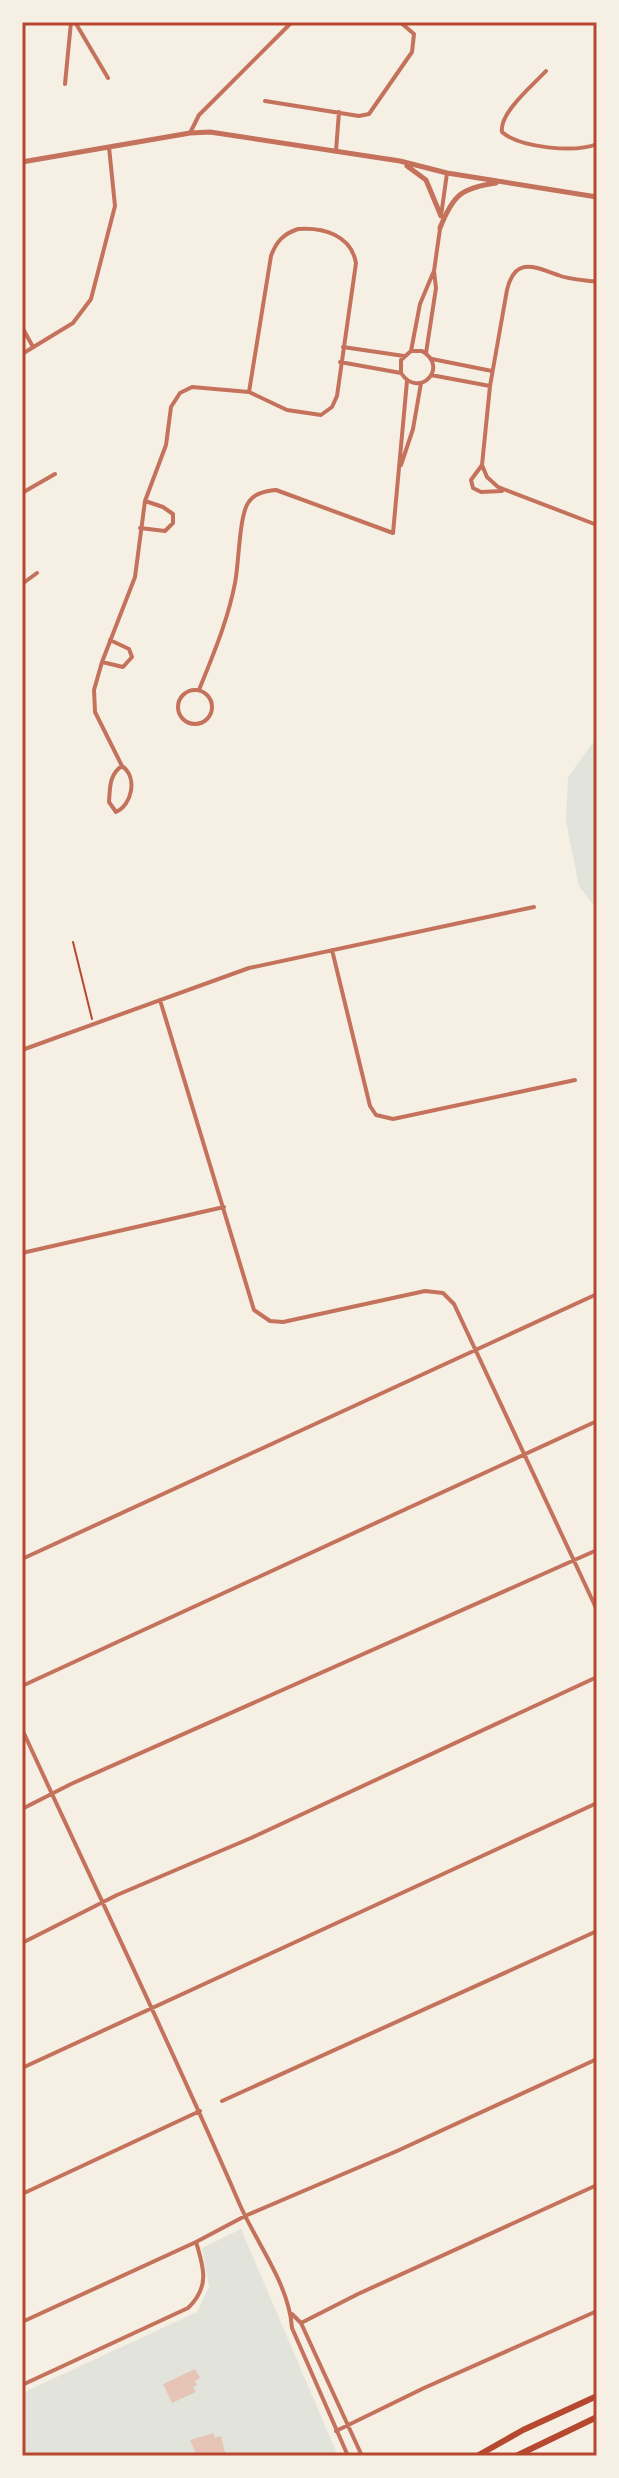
<svg xmlns="http://www.w3.org/2000/svg" width="619" height="2478" viewBox="0 0 619 2478" font-family="Manrope,sans-serif">
<style>
.green{fill:#e2e4dc}
.building{fill:#e6c5b7}
.lines{fill:none;stroke-linecap:round;stroke-linejoin:round}
.path{stroke:#b5482f;stroke-width:2}
.minor{stroke:#c5725c;stroke-width:4}
.tertiary{stroke:#c5725c;stroke-width:5}
.secondary{stroke:#b5482f;stroke-width:6}
.neatline{fill:none;stroke:#b5482f;stroke-width:3}
</style>
<rect width="100%" height="100%" fill="#f6efe4"/>
<path class="green" d="M597 737V910L579 886 566 821 568 777Z
M241 2229 338 2456H22V2393L197 2312 209 2287 202 2248Z"/>
<path class="building" d="M195 2369 200 2378 195 2381 197 2385 193 2387 196 2392 172 2403 163 2384Z
M214 2433 215 2438 221 2436 226 2456H197L190 2440Z"/>
<g class="lines">
<path class="path" d="M73 942 92 1019"/>
<path class="minor" d="M75 22 108 78
M546 71C533 85 499 113 502 132 520 148 575 153 597 144
M65 84 71 22
M265 101 359 116 369 114 412 52 414 34 400 22
M190 133 199 115 292 22
M336 151 339 112
M441 216 447 173
M298 229C323 227 351 235 356 263L337 396 332 407 321 415 287 410 249 392 271 256C276 242 283 234 298 229Z
M597 282C584 280 570 280 558 275 535 267 515 256 507 290L490 386 482 465 487 477 498 487 597 525
M22 327 33 347
M343 347 404 356
M411 351 420 304 433 273
M426 353 436 288 434 271 440 229
M22 354 73 323 91 299 115 206 109 147
M432 359 492 371
M340 362 401 373C419 400 450 367 422 351H411L401 360V373
M431 375 490 386
M401 465 413 429 421 383
M482 465 471 480 473 488 481 492 502 491
M22 493 55 474
M140 528 165 531 173 523V514L163 507 145 501
M22 584 37 573
M102 662 123 667 132 657 129 649 110 640
M199 690C213 655 228 620 235 583 239 564 239 517 248 503 254 493 266 491 276 490L393 533 407 381
M178 707a17 17 0 1 1 34 0a17 17 0 1 1-34 0Z
M122 766C109 774 110 789 109 802L116 812C132 805 138 777 122 766L95 712 94 690 102 662 135 577 145 501 166 445 171 407 180 393 192 387 249 392
M332 950 370 1106 376 1115 393 1119 575 1080
M160 1000 254 1310 270 1321 283 1322 425 1291 443 1293 454 1304 597 1610
M22 1050 249 968 534 907
M22 1253 224 1207
M22 1559 597 1294
M22 1686 597 1421
M22 1729C95 1888 171 2045 240 2205 257 2244 289 2284 292 2328L348 2456
M22 1809 71 1784 597 1550
M22 1943 117 1895 251 1838 597 1677
M22 2068 597 1803
M222 2101 597 1931
M22 2194 200 2111
M292 2314 301 2323 362 2456
M22 2322 196 2242 245 2216 397 2151 597 2059
M301 2323 358 2294 597 2185
M22 2385 188 2308C210 2287 204 2268 196 2242
M336 2431 424 2388 597 2311"/>
<path class="tertiary" d="M22 162 190 133 210 132 400 161 447 173 597 197
M407 166 426 180 441 216
M440 228C453 195 461 188 496 183"/>
<path class="secondary" d="M477 2456 523 2430 597 2396
M516 2456 597 2417"/>
</g>
<rect width="619" height="2478" fill="none" stroke="#f6efe4" stroke-width="48"/>
<rect x="24" y="24" width="571" height="2430" class="neatline"/>
</svg>
